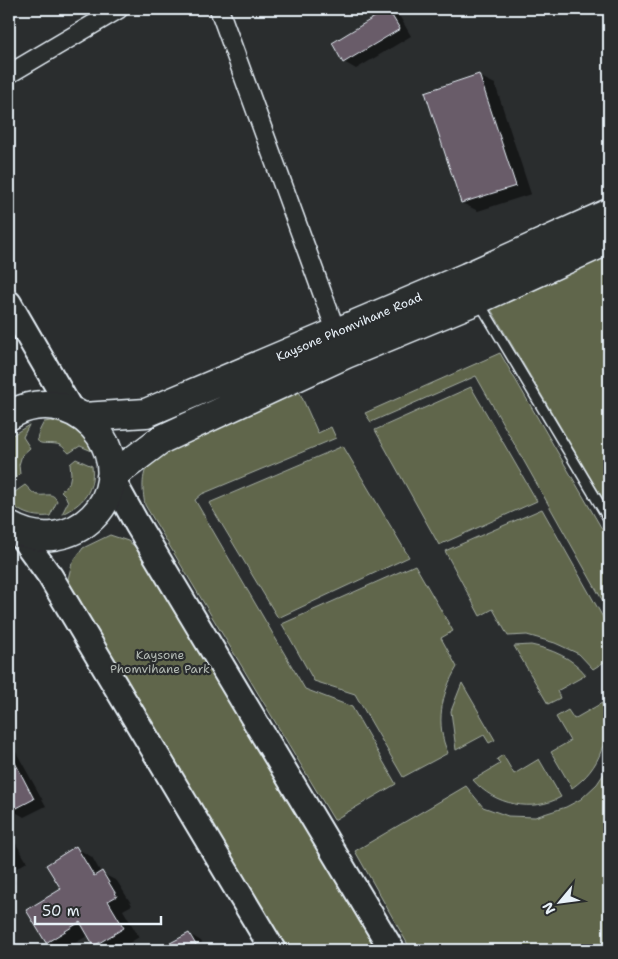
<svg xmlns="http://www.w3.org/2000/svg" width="618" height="959" viewBox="0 0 618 959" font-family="'Shantell Sans',sans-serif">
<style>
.green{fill:#60664c;stroke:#a4aca2}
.shadow{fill:#0007}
.building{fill:#695c69;stroke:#e8f1f8}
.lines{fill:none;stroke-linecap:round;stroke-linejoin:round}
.lane-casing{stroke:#e8f1f8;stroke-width:12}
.street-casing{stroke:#e8f1f8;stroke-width:21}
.secondary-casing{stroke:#e8f1f8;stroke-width:28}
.highway-casing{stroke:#e8f1f8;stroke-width:31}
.lane{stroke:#2a2d2e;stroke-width:9}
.street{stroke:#2a2d2e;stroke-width:18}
.secondary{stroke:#2a2d2e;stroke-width:24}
.highway{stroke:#2a2d2e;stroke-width:28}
.labels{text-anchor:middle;stroke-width:4.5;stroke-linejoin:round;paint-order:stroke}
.street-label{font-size:12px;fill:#e8f1f8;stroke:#2a2d2e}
.park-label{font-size:12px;fill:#b2b9b3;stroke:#2a2d2e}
</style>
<rect width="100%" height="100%" fill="#2a2d2e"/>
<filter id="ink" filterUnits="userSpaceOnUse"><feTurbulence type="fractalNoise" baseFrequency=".02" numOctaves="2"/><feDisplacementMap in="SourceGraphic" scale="10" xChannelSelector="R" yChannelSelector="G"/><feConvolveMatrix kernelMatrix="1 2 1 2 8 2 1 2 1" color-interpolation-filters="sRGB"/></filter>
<g filter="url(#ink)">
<path class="green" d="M609 252V509L489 306Z
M500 353 609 541V612L476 376 371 422 365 413Z
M471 387 537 501 439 545 375 430Z
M299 391 318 433 331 427 336 438 202 494 195 500 305 689 352 707 396 784 334 820 145 505C142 488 141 474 151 459Z
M51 421C76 427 81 428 92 451L80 446 69 453C66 451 63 446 60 445 46 440 27 452 44 422Z
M29 425 23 437 30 448 22 455 19 465 20 474 14 479 9 478V437Z
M343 446 409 557 278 618 209 503Z
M76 459 92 466C95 491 83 504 62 514L68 502 65 495 61 491 69 484 71 474 70 464Z
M25 485C29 488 31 492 35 494 44 498 52 490 57 501L50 516C32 518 9 512 9 490L15 492Z
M542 509 609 628V659L593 669 579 654 555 643 527 635 508 636 493 609 480 616 445 551Z
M110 535 128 541 146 555 381 950H281L67 583 72 563 83 548Z
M415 565 453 631 441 638 457 667C441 694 435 724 448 753L403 777 355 694 314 681 282 624Z
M531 645C551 649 573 658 586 675L557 691 560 698 548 704 514 646Z
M462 683 495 740 489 743 484 735 456 750 451 711Z
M602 703C611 737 601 768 572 788L551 752 570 741 556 717 568 710 574 719Z
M503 755 514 774 539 759 561 797C533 813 494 805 473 780L500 764 497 759Z
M609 766V945L602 950H411L355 851 466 786 483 807 508 816 535 817 566 807 581 799 597 784Z"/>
<path class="shadow" d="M388 10 400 17 411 36 356 69 344 62Z
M479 76 495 84 531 194 478 211 462 203Z
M9 747 16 752 46 806 24 817 12 810 9 804Z
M9 832 27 862 10 872 16 883 9 887Z
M76 848 92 857 101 873 117 881 132 905 123 910 139 937 118 950H103L95 946 89 935 63 950 47 942Z
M189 934 201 941 206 950H159Z"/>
<path class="building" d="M388 9 400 29 343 63 332 43Z
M479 74 516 186 461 203 425 92Z
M9 751 34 799 11 811 9 806Z
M76 846 94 876 102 871 117 896 108 901 124 928 94 946 80 922 46 943 26 910 61 889 46 865Z
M189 933 199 950H157Z"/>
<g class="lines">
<defs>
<path id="lane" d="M479 302 609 520"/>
<path id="street" d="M219 9 336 331
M9 74 119 9"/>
<path id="secondary" d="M9 303 71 410
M111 477 137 524 392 950
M18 532 50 576 273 950"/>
<path id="highway" d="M9 416C25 405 46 402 64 408 79 413 91 422 100 435 139 496 72 562 9 526
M83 417 146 413 467 277 609 213
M111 477 160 440 346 354 477 300 609 240"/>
</defs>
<use href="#lane" class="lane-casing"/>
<use href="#street" class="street-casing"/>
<use href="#secondary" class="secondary-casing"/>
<use href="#highway" class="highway-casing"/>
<use href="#lane" class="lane"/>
<use href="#street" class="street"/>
<use href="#secondary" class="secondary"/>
<use href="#highway" class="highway"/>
</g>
</g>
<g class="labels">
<g class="street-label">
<text transform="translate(349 327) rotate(-23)" y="4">Kaysone Phomvihane Road</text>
</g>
<g class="park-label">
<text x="160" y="659">Kaysone<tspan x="160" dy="14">Phomvihane Park</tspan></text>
</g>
</g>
<rect width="618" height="959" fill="none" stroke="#2a2d2e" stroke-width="30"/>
<rect x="15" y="15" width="588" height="929" fill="none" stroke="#e8f1f8" stroke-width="2" filter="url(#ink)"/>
<g transform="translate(560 902) rotate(241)" stroke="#2a2d2e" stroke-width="4" paint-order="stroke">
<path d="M0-4L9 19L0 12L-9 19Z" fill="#e8f1f8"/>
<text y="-8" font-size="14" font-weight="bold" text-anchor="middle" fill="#e8f1f8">N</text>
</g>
<path d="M35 916v8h126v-8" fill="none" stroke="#e8f1f8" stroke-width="2.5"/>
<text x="42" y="916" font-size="15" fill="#e8f1f8" stroke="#2a2d2e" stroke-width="4" paint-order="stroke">50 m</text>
</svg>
